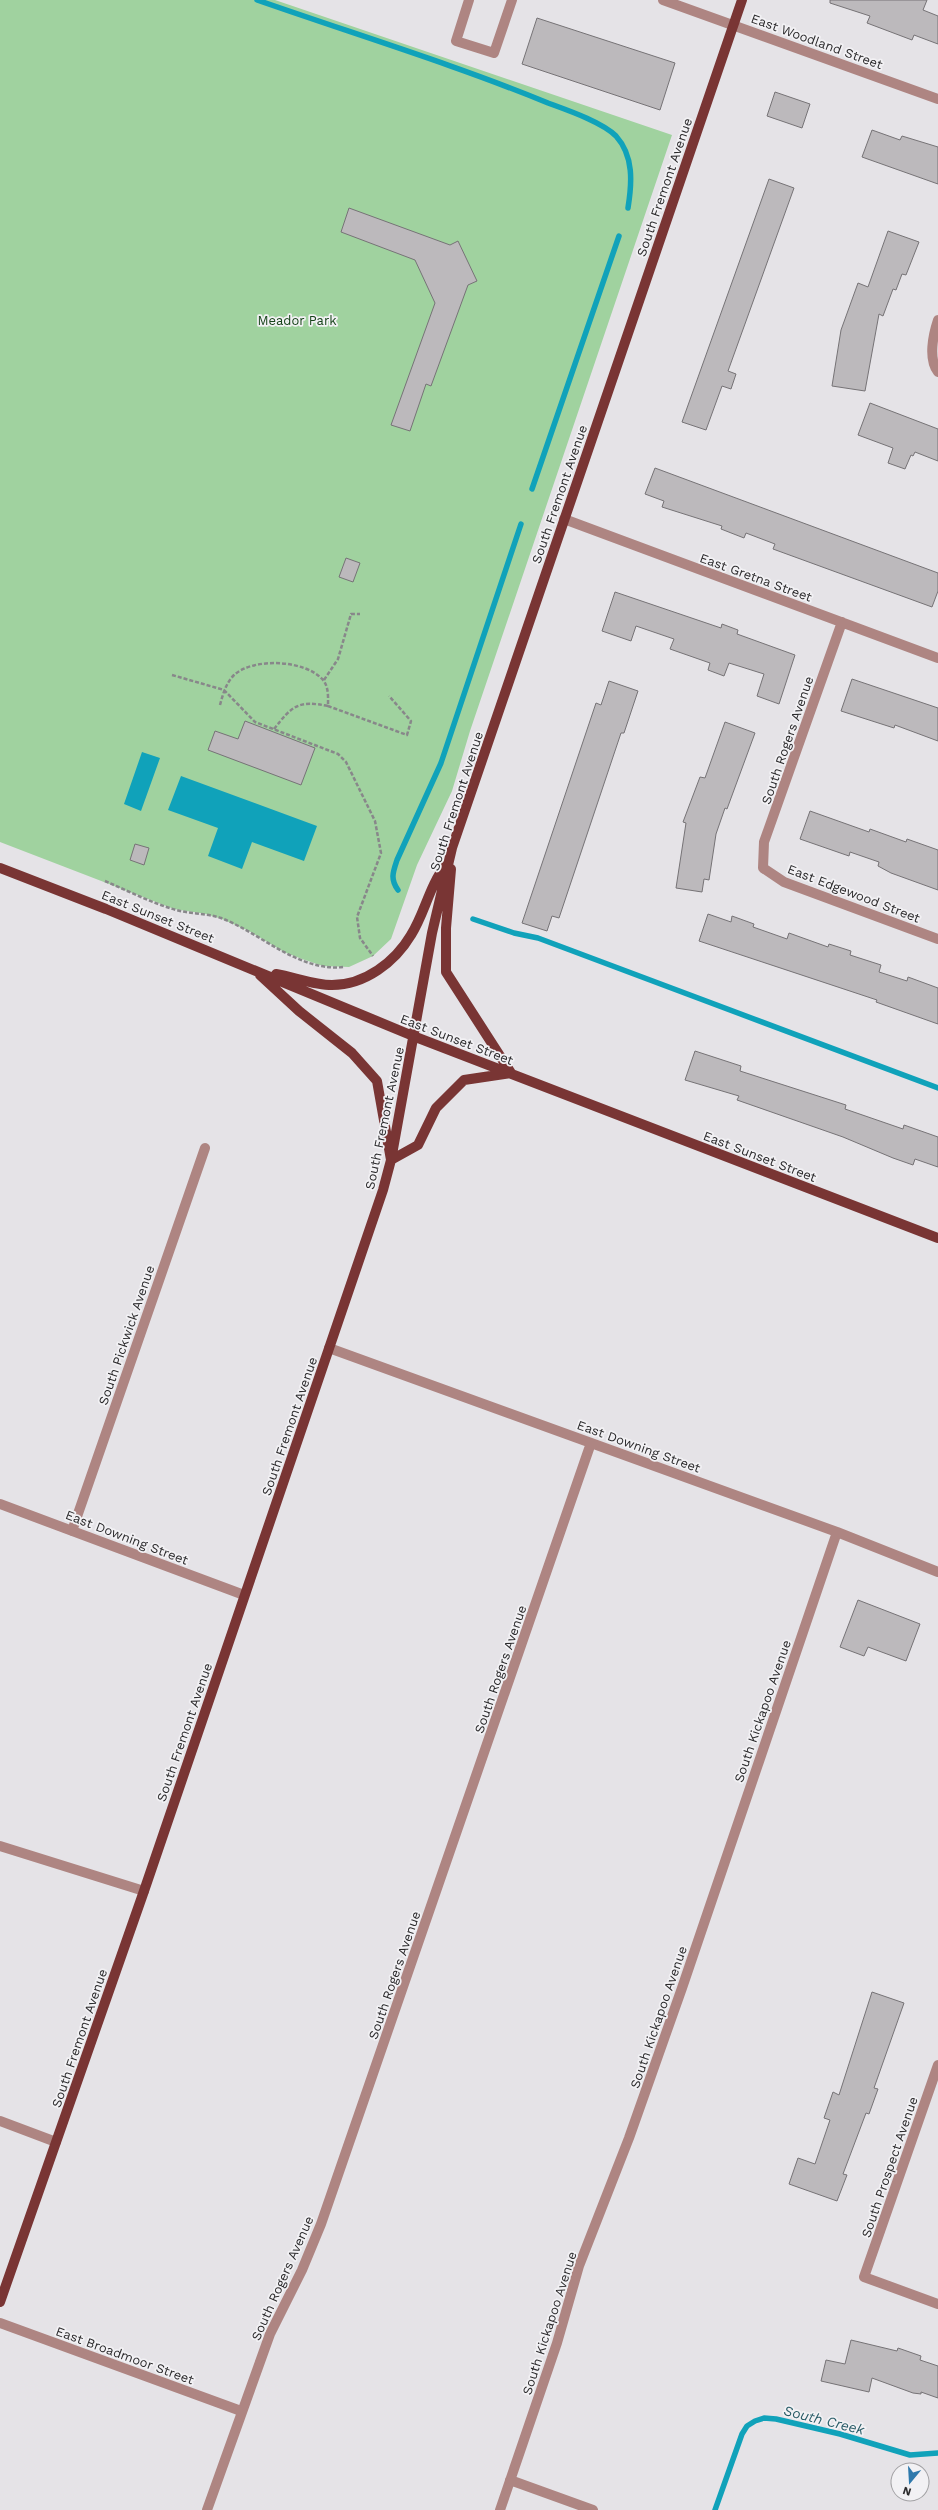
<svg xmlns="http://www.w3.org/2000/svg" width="938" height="2510" viewBox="0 0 938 2510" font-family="'Work Sans',sans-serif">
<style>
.green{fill:#a0d29f}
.water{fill:#10a2ba}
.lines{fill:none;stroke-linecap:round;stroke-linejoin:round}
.stream{stroke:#10a2ba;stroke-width:5.5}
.building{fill:#bcb9bc;stroke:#767376}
.path{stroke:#88878a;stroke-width:2.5;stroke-dasharray:4 2;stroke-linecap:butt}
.minor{stroke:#ae8582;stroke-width:10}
.major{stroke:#793534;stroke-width:10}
.labels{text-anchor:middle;stroke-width:3.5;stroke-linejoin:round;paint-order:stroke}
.street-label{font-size:13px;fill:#2b2a2c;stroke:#f2f1f4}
.park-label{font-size:13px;fill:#18451b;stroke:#f2f1f4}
.water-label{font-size:14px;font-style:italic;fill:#295c67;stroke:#f2f1f4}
</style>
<rect width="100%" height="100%" fill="#e5e3e7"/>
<path class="green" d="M0 0H275L672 135 470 731 452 791 417 865 391 939 373 956 349 967 323 966 302 959 284 952 249 931 222 919 206 914 174 909 0 842Z"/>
<path class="water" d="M142 752 160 758 141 811 124 804Z
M181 776 317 826 304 861 252 842 242 869 208 856 218 828 168 810Z"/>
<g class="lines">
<path class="stream" d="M257 0C354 34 453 64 548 103 567 110 602 122 616 136 634 156 632 183 628 208
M532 489 619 236
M398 890C390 879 393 872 397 860L441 763 521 524
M473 919 514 933 538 938 938 1088
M715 2510 742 2434 747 2426 755 2421 764 2418 776 2419 840 2434 910 2455 938 2453"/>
</g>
<path class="building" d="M830 0H927L923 10 938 16V44L914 35 912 40 867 23 870 16 830 3Z
M537 18 675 63 660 110 522 64Z
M775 92 810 104 802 128 767 116Z
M872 130 900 140 902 136 938 147V184L862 157Z
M769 179 794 188 728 371 736 374 731 389 722 386 706 430 682 422Z
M349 208 450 245 458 241 477 281 468 285 431 386 426 384 410 431 391 425 435 303 415 260 341 232Z
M888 231 919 242 906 275 902 274 896 290 893 289 883 316 879 314 865 391 832 386 841 330 858 283 868 287Z
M870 403 938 429V461L915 452 913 456 911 455 905 469 888 463 893 448 858 435Z
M655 468 938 573V591L932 607 773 549 775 544 746 533 744 538 721 529 722 526 662 507 664 501 645 494Z
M346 558 360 563 353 582 339 577Z
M615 592 721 628 722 624 738 630 737 634 795 655 779 704 757 696 764 674 729 663 724 676 708 670 710 663 670 649 674 639 636 626 631 641 602 631Z
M852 679 938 708V741L895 725 894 728 841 711Z
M609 681 638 691 624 733H621L559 918 552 916 547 931 522 923 596 703 601 705Z
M245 721 315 748 301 785 208 750 215 731 238 739Z
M725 722 755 733 727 809 725 808 716 834 709 880 704 879 702 892 676 888 686 823 683 822 700 777 705 778Z
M810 811 869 832 870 829 906 842 907 839 938 850V890L891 873 878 866 879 862 850 852 849 856 800 839Z
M135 844 149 848 144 865 130 860Z
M708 914 731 922 732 916 754 924 753 927 787 939 789 933 828 947 829 944 851 951 850 955 881 965 879 972 907 981 908 977 938 988V1024L876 1002 877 1000 699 941Z
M695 1051 741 1066 740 1071 846 1105 845 1109 903 1129 904 1125 938 1137V1167L915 1159 913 1165 893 1158 843 1137 737 1100 739 1096 685 1080Z
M858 1600 920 1624 906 1661 868 1647 864 1656 840 1647Z
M872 1992 904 2003 874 2088 878 2089 869 2114 866 2113 843 2174 847 2175 837 2201 789 2184 798 2158 815 2164 830 2120 824 2118 833 2092 839 2095Z
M851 2340 897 2351 898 2348 921 2356 920 2360 938 2366V2398L921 2392V2394L913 2393 872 2378 869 2392 821 2381 826 2360 845 2364Z"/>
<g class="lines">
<path class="path" d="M172 675 224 690 255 722 338 754 346 762 375 821 381 853 357 917 360 938 373 956
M324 680 338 659 351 614H360
M220 705C223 694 226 683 234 675 254 657 306 660 323 680 329 687 328 698 328 706L407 735 411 721 389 696
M274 729C292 706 298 700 328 706
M105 881C128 891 152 903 176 910 191 914 206 913 221 918 261 933 298 972 344 967"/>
<path class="minor" d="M469 0 456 41 494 53 512 0
M663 0 938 99
M938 320C933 335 928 359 938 372
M564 519 938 658
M842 622 764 842 763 868 784 882 938 939
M329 1348 837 1532 938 1572
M0 1504 244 1595
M72 1531 205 1148
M0 1846 144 1891
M938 2065 864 2277 938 2304
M0 2121 56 2142
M0 2323 241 2411
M510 2480 593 2510
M207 2510 270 2334 302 2270 321 2224 591 1443
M500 2510 557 2343 579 2266 629 2138 682 1988 837 1532"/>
<path class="major" d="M0 868 106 909 413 1036 938 1238
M276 974C294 977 314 985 332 985 365 985 395 962 411 935 425 913 429 886 446 865
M260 975 299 1011 352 1053 377 1081 391 1160 418 1145 436 1108 464 1080 511 1073 446 972V928L451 869
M0 2302 144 1891 383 1190 391 1160 432 933 452 848 742 0"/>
</g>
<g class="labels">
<g class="street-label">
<text transform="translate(817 41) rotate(20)" y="5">East Woodland Street</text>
<text transform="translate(664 187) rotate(-71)" y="5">South Fremont Avenue</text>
<text transform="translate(559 494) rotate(-71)" y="5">South Fremont Avenue</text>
<text transform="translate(756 577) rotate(20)" y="5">East Gretna Street</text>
<text transform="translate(787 740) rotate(-71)" y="5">South Rogers Avenue</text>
<text transform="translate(456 801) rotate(-72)" y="5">South Fremont Avenue</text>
<text transform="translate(854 893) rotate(21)" y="5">East Edgewood Street</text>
<text transform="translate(158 916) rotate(22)" y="5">East Sunset Street</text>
<text transform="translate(457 1039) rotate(21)" y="5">East Sunset Street</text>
<text transform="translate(384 1118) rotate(-78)" y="5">South Fremont Avenue</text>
<text transform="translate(760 1156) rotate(21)" y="5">East Sunset Street</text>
<text transform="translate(126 1335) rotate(-71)" y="5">South Pickwick Avenue</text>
<text transform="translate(289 1426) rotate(-71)" y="5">South Fremont Avenue</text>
<text transform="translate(639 1446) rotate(20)" y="5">East Downing Street</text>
<text transform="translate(127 1537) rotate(21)" y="5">East Downing Street</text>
<text transform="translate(500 1669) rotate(-71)" y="5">South Rogers Avenue</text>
<text transform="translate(762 1711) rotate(-71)" y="5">South Kickapoo Avenue</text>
<text transform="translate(184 1732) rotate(-71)" y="5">South Fremont Avenue</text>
<text transform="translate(394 1975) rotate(-71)" y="5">South Rogers Avenue</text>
<text transform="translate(658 2017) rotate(-71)" y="5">South Kickapoo Avenue</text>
<text transform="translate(79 2038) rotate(-71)" y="5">South Fremont Avenue</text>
<text transform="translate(889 2167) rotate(-71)" y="5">South Prospect Avenue</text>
<text transform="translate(282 2278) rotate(-66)" y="5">South Rogers Avenue</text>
<text transform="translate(549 2323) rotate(-72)" y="5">South Kickapoo Avenue</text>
<text transform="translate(125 2355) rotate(20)" y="5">East Broadmoor Street</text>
</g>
<g class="park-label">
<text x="297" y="325">Meador Park</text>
</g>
<g class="water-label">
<text transform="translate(824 2420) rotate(14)" y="5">South Creek</text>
</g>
</g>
<g transform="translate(910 2482) rotate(198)"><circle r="19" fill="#f2f1f4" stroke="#a2a1a4"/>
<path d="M0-3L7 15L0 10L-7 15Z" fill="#2f79ac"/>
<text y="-6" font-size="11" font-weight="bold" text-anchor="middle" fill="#2b2a2c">N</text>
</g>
</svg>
